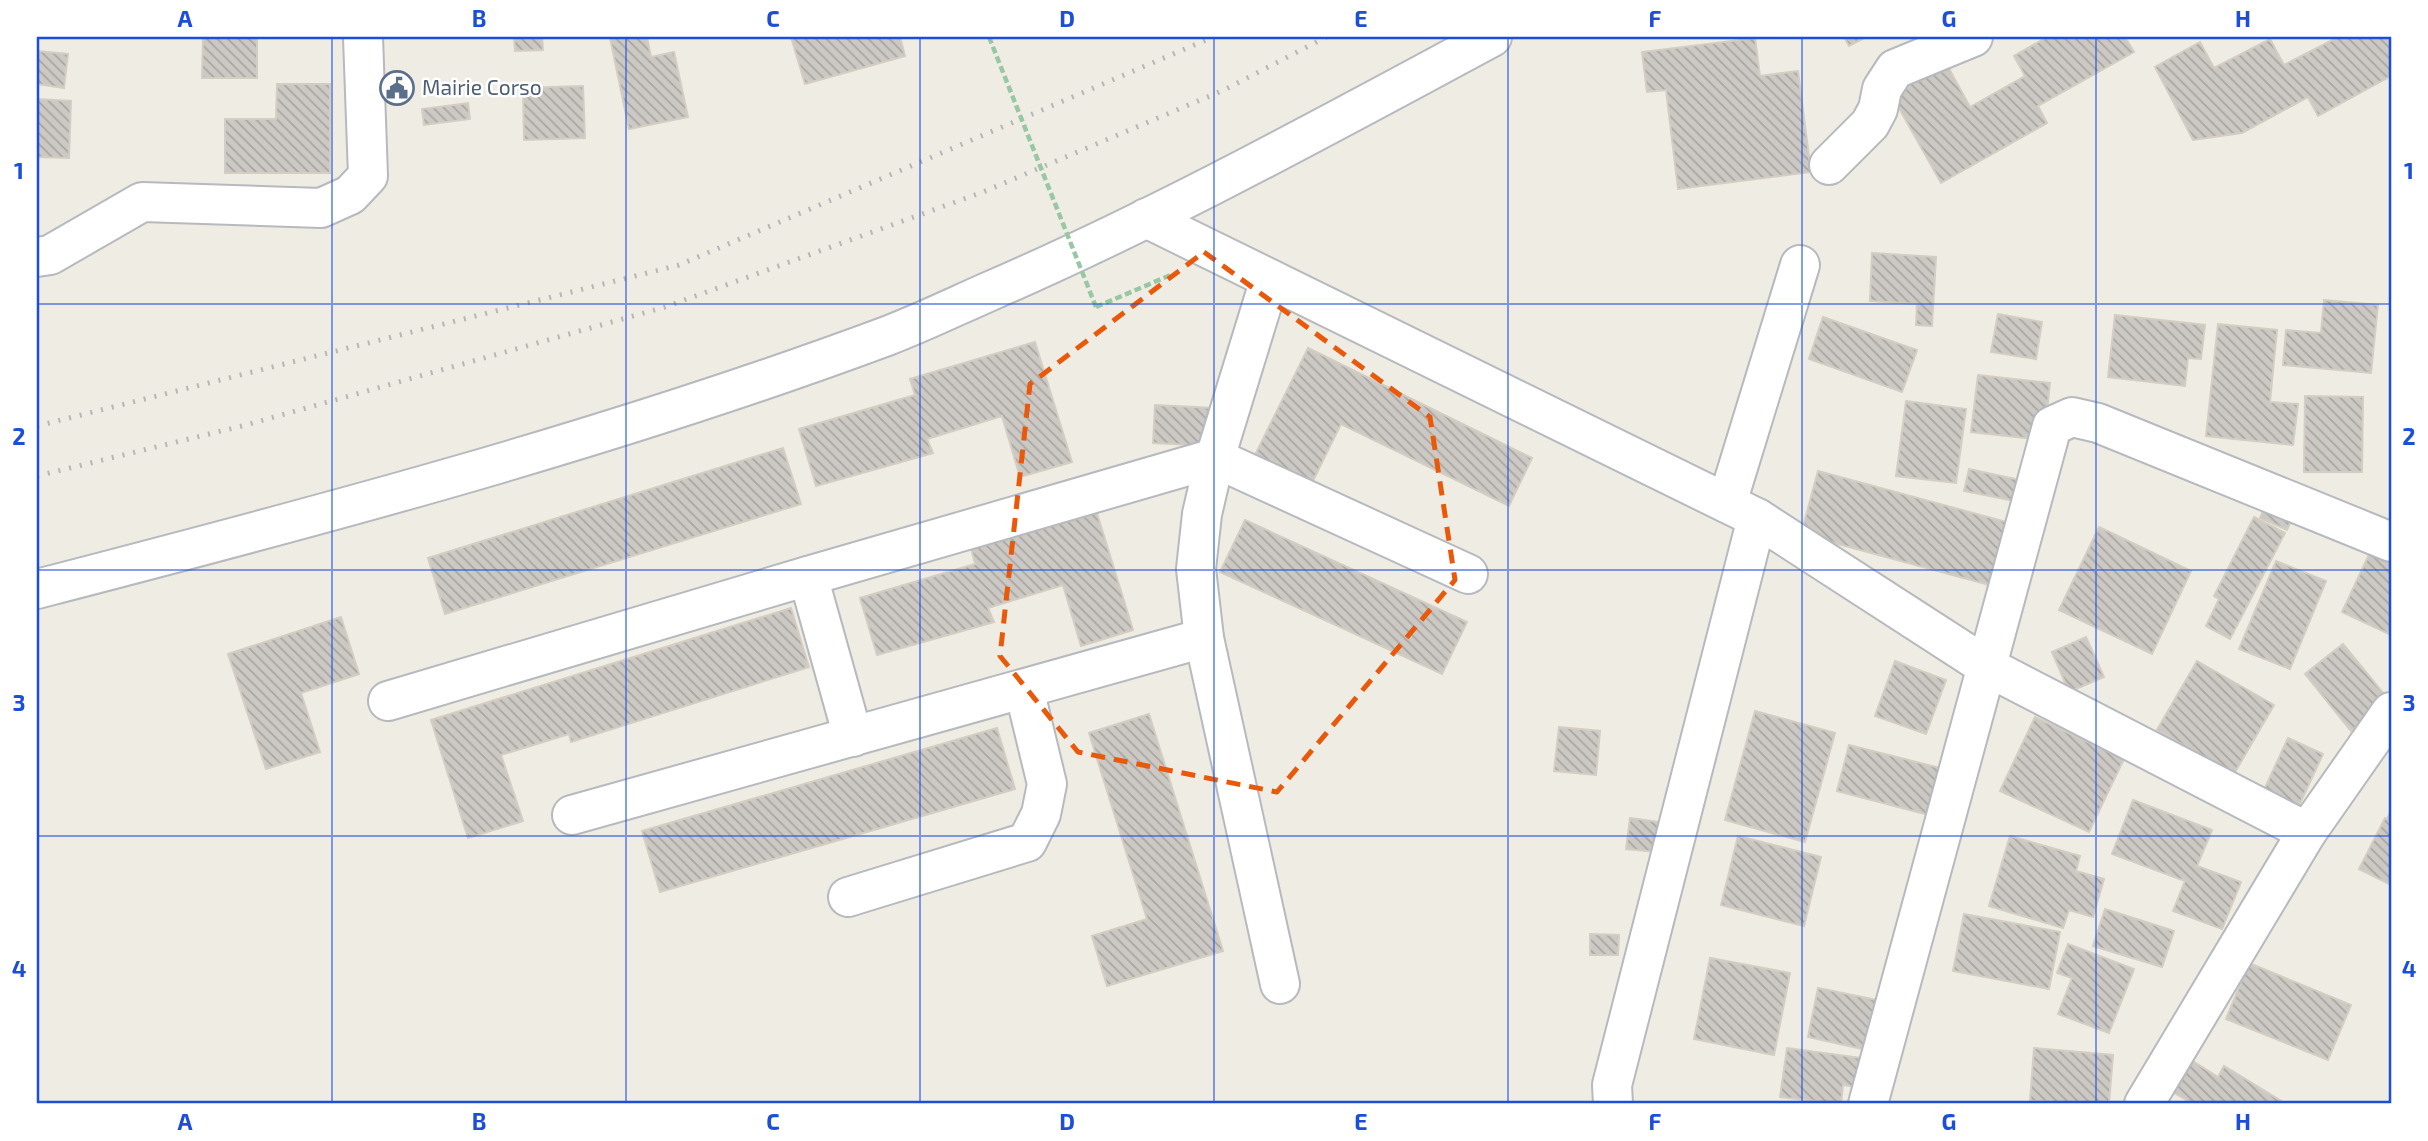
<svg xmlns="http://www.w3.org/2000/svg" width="2428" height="1141" font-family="'Exo 2',sans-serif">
	<defs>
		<pattern id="building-back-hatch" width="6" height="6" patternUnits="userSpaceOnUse" patternTransform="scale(1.75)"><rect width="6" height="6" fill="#ccc8c3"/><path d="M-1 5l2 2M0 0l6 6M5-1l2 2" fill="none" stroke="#a9a6a2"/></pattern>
	</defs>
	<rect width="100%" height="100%" fill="#efece3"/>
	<g fill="url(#building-back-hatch)" stroke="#d4cdc2" stroke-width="2">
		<polygon points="203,37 257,37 257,78 202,78"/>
		<polygon points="514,37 542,37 543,50 515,51"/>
		<polygon points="616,37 647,37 651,57 674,52 688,117 629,129 610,38"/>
		<polygon points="791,37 900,37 905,56 805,84"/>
		<polygon points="1844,37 1866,37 1849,46"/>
		<polygon points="2047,37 2125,37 2134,52 2038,106 2047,123 1941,183 1891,94 1946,63 1970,107 2025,76 2014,56"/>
		<polygon points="2338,37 2391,37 2391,76 2318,116 2308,97 2242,133 2193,140 2155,67 2200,42 2214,68 2270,39 2284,65"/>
		<polygon points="1755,38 1760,76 1798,71 1811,172 1678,189 1666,90 1647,92 1642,52"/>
		<polygon points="37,51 68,54 64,88 37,84"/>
		<polygon points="277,84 330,84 330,173 225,173 225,119 276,119"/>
		<polygon points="583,86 585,138 524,140 523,88"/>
		<polygon points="37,99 71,101 69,158 37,157"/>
		<polygon points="468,103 470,119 424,125 422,109"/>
		<polygon points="1872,253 1936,257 1932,326 1916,325 1917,304 1870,301"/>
		<polygon points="2324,300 2378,305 2371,373 2283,365 2286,330 2321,333"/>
		<polygon points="1998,314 2042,322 2036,359 1991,352"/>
		<polygon points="2115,315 2205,325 2201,359 2188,358 2185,386 2108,377"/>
		<polygon points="1823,317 1917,350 1902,392 1809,359"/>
		<polygon points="2218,324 2277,330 2270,402 2298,404 2293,445 2206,436"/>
		<polygon points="1035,342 1072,462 1020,477 1002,416 927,439 933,453 816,486 799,429 915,395 910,379"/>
		<polygon points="1308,348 1532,458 1509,506 1341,424 1310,487 1253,459"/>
		<polygon points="1978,375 2050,383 2044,440 1971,432"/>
		<polygon points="2305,396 2363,397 2362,472 2304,472"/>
		<polygon points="1906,401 1966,409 1956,483 1896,476"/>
		<polygon points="1155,405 1213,408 1211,446 1153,443"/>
		<polygon points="783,448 801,504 445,614 428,558"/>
		<polygon points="1969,469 2029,482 2025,503 1964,491"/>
		<polygon points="1818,471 2010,523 1993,586 1801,534"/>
		<polygon points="2267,502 2294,514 2287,530 2260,518"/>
		<polygon points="1096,510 1133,630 1081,646 1063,585 988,608 994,622 877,655 860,598 975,564 971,548"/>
		<polygon points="2254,517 2285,533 2230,639 2206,626 2219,599 2214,596"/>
		<polygon points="1245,520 1467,622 1442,674 1220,572"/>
		<polygon points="2099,527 2191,571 2152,654 2059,610"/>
		<polygon points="2372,548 2391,557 2391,635 2342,612"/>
		<polygon points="2276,561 2326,581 2290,669 2239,649"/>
		<polygon points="791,608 809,667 571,742 569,734 501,755 523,821 468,838 431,720"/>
		<polygon points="341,617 359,674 301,693 320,752 266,769 228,654"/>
		<polygon points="2086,637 2104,677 2069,692 2052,652"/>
		<polygon points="2343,644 2389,700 2351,731 2305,674"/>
		<polygon points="1895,661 1946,680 1926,734 1875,716"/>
		<polygon points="2197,661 2274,705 2234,774 2157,730"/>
		<polygon points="1755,711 1835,733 1805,842 1725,820"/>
		<polygon points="1149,714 1223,951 1107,986 1092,936 1147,919 1089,733"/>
		<polygon points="2035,717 2124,759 2089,832 2000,791"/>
		<polygon points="1559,727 1600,731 1596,775 1554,771"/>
		<polygon points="997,728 1015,789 660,892 642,831"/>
		<polygon points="2288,738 2323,754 2298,808 2263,792"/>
		<polygon points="1849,745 1956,772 1944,819 1837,791"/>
		<polygon points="2133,800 2212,830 2197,866 2241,882 2222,929 2173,911 2185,881 2112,854"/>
		<polygon points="2391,811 2391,885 2359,869 2385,818 2387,819"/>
		<polygon points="1630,818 1660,822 1657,852 1626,849"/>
		<polygon points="1738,836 1821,857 1804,926 1721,905"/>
		<polygon points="2010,836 2080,856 2076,871 2104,879 2093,917 2069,910 2063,928 1989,906"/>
		<polygon points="2105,909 2174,931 2162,967 2093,946"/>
		<polygon points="1964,914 2060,932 2049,989 1953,971"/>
		<polygon points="1590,934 1619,935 1618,955 1590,955"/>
		<polygon points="2068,944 2134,969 2109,1033 2058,1014 2072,978 2057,973"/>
		<polygon points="1710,958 1790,973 1774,1055 1694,1039"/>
		<polygon points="2249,963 2351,1005 2328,1060 2226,1019"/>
		<polygon points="1818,988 1887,1002 1876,1052 1808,1037"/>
		<polygon points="1787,1048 1869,1059 1864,1088 1843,1085 1841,1104 1780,1097"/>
		<polygon points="2034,1048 2113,1055 2109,1104 2030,1101"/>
		<polygon points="2191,1060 2218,1077 2224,1066 2286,1104 2193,1104 2171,1091"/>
	</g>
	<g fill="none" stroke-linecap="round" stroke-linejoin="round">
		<g stroke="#b6babe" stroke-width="42">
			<g id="minor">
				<polyline points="1829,165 1870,124 1878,109 1882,89 1895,69 1973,37"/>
				<polyline points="1146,218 1757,518 1612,1085 1613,1104"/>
				<polyline points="37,257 50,255 142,202 321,208 350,195 368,176 363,37"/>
				<polyline points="1270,279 1215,458 1202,514 1196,569 1204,638 1280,984"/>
				<polyline points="1727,503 1800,265"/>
				<polyline points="1757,518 1986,666 2307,832"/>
				<polyline points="808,576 853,737"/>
				<path d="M37 589C323 515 610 439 887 336 921 323 954 307 988 292 1161 217 1326 126 1492 37"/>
				<polyline points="388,701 808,576 1215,458 1468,574"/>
				<polyline points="572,815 1204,638"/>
				<polyline points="848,897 1027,842 1041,814 1047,784 1024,689"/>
				<polyline points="1868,1104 2052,426 2072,417 2098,423 2391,542"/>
				<polyline points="2144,1104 2307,832 2391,712"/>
			</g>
		</g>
		<polyline stroke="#98c8a3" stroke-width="4.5" stroke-dasharray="7 3.5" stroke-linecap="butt" points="1096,307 1173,274"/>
		<use href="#minor" stroke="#fff" stroke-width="38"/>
		<g stroke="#b5b6b6" stroke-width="5" stroke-dasharray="2 9" stroke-linecap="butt">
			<polyline points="37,426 679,265 1213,37"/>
			<polyline points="37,476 246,425 665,307 983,192 1224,90 1326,37"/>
		</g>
		<polyline stroke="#98c8a3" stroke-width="4.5" stroke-dasharray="7 3.5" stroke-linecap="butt" points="989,37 1096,307"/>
	</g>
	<path fill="none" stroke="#e8590c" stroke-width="5" stroke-dasharray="14 9" stroke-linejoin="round" d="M1204 252 1430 417 1455 580 1277 792 1078 752 1000 656 1030 384Z"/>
	<path fill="none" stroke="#1d4ed8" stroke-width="2" stroke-opacity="0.55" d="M332 37V1104M626 37V1104M920 37V1104M1214 37V1104M1508 37V1104M1802 37V1104M2096 37V1104M37 304H2391M37 570H2391M37 836H2391"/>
	<defs>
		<g id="civic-ring" transform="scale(1.75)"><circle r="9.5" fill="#fff" stroke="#5c6f8a" stroke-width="1.5"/><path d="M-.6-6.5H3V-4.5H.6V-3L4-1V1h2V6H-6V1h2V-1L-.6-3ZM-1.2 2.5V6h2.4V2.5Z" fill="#5c6f8a"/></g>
	</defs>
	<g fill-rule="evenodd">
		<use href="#civic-ring" x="397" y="88"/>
	</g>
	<g text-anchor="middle" stroke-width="5" stroke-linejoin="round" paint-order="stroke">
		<g font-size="21" fill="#4e5e75" stroke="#fff" text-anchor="start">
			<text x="422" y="95">Mairie Corso</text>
		</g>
	</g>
	<rect width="2428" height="1141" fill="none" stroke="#ffffff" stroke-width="77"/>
	<rect x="38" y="38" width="2352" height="1064" fill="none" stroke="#1d4ed8" stroke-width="2.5"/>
	<g font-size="23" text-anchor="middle" font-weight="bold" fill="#1d4ed8">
		<text x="185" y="27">A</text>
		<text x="479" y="27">B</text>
		<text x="773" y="27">C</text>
		<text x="1067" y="27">D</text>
		<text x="1361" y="27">E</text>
		<text x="1655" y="27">F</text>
		<text x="1949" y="27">G</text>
		<text x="2243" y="27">H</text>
		<text x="19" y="179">1</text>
		<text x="2409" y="179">1</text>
		<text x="19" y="445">2</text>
		<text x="2409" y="445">2</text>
		<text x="19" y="711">3</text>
		<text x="2409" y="711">3</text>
		<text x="19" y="977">4</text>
		<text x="2409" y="977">4</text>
		<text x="185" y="1130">A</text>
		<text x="479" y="1130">B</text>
		<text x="773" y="1130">C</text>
		<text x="1067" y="1130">D</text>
		<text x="1361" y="1130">E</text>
		<text x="1655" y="1130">F</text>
		<text x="1949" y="1130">G</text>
		<text x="2243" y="1130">H</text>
	</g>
</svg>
